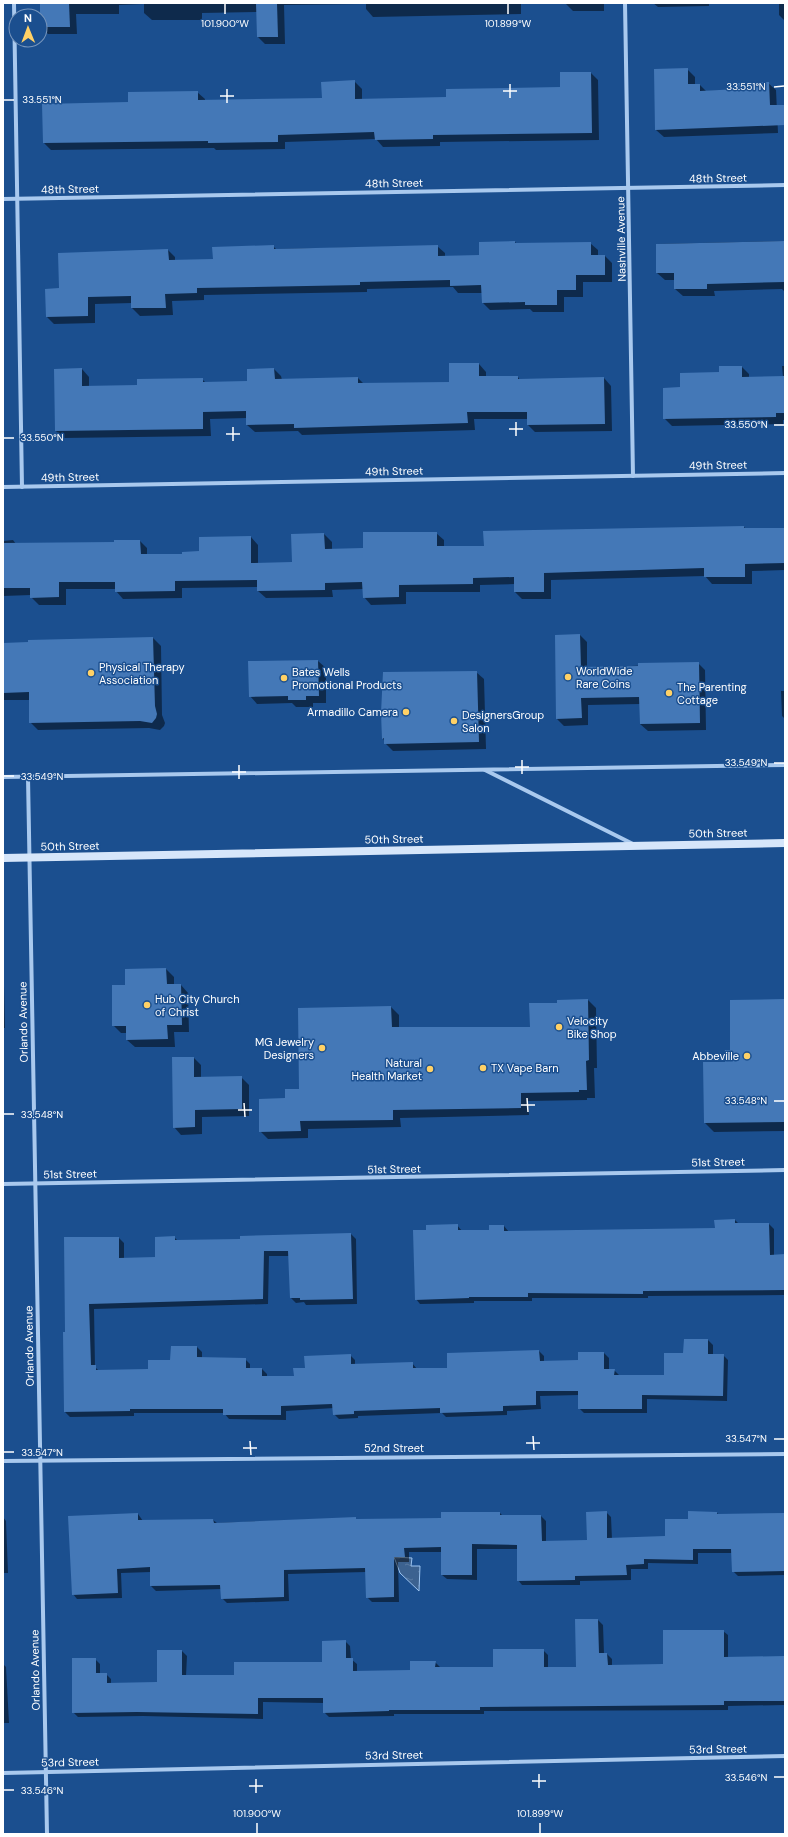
<svg xmlns="http://www.w3.org/2000/svg" width="788" height="1837" font-family="'DM Sans',sans-serif">
	<defs>
		<pattern id="water-ripples" width="26" height="14" patternUnits="userSpaceOnUse"><rect width="26" height="14" fill="#3c6290"/><path d="M2 4q2-2 4 0t4 0M15 11q2-2 4 0t4 0" fill="none" stroke="#597aa1"/></pattern>
	</defs>
	<rect width="100%" height="100%" fill="#1b4f8f"/>
	<polygon fill="url(#water-ripples)" stroke="#9cc4f0" points="394,1557 412,1558 411,1566 420,1566 419,1591 400,1573"/>
	<g fill="#0007">
		<polygon points="41,3 521,3 521,14 373,17 366,9 366,4 284,5 285,44 265,44 258,37 257,12 202,13 202,20 152,20 144,13 144,4 119,5 119,14 76,14 77,34 48,34 41,27"/>
		<polygon points="565,3 604,3 604,11 573,11"/>
		<polygon points="653,3 709,3 709,6 658,7"/>
		<polygon points="779,3 785,3 785,21 779,15"/>
		<polygon points="687,69 695,77 695,85 700,85 706,91 739,90 768,83 776,90 778,133 664,137 656,130"/>
		<polygon points="591,73 598,80 599,140 440,142 440,146 383,147 376,139 285,142 285,149 216,150 214,148 51,150 44,143 129,103 197,92 205,99 205,101 323,99 354,81 362,89 362,100 447,98 561,88"/>
		<polygon points="785,241 785,292 782,289 714,291 715,296 683,296 675,289 675,280 665,280 657,273 657,244"/>
		<polygon points="515,242 517,244 590,243 598,250 598,256 605,256 612,263 612,282 583,282 583,297 564,297 564,312 533,312 530,309 490,310 483,303 482,293 458,293 453,287 367,289 367,292 204,295 204,300 172,301 173,315 140,316 132,308 132,303 95,304 95,323 54,324 47,317 60,289 168,250 175,257 175,261 214,260 273,246 276,249 437,246 445,253 445,257 480,256"/>
		<polygon points="479,364 486,372 486,377 518,377 520,380 604,378 611,386 612,431 535,432 528,425 528,419 474,419 475,430 302,435 298,431 255,432 247,425 247,418 210,419 211,436 63,438 56,431 82,369 89,377 89,387 138,386 202,379 206,383 248,382 274,369 281,376 282,380 358,378 364,384 450,383"/>
		<polygon points="782,366 785,366 785,420 783,420 783,424 672,426 664,418 681,388 742,367 749,374 749,377 783,377"/>
		<polygon points="744,527 746,529 785,529 785,570 752,571 752,584 712,584 705,576 551,580 551,599 522,599 515,592 515,584 480,585 480,592 406,592 406,604 371,605 364,597 364,589 332,590 333,597 266,598 258,591 258,587 182,588 182,598 123,599 116,591 116,589 66,589 66,605 39,605 31,597 31,595 3,596 3,541 13,540 16,544 115,543 140,541 147,548 147,555 183,555 200,552 251,537 258,545 258,564 293,563 324,534 332,542 332,550 364,549 436,533 444,540 444,547 485,547"/>
		<polygon points="580,635 587,642 587,668 698,663 705,670 706,730 648,731 640,724 640,704 588,705 588,725 564,726 557,719"/>
		<polygon points="153,638 161,646 162,715 165,723 164,726 160,730 149,728 38,730 30,722 30,700 3,700 3,644"/>
		<polygon points="318,661 326,668 326,703 313,703 313,707 296,707 292,703 257,704 250,696 249,662"/>
		<polygon points="476,672 484,679 486,749 393,751 385,743 383,738"/>
		<polygon points="781,691 785,691 785,719 782,716"/>
		<polygon points="3,943 5,1028 3,1028"/>
		<polygon points="166,969 174,977 174,985 181,985 188,993 189,1032 174,1032 175,1047 135,1047 127,1040 127,1033 121,1033 113,1025 126,986"/>
		<polygon points="588,1000 596,1008 597,1068 594,1068 595,1098 587,1098 587,1100 528,1101 529,1115 400,1118 401,1127 308,1129 308,1138 268,1139 260,1131 286,1099 300,1090 391,1007 399,1015 399,1028 531,1028 558,1004"/>
		<polygon points="785,1000 785,1131 714,1132 705,1123 731,1051"/>
		<polygon points="194,1058 201,1065 201,1078 241,1077 249,1085 249,1116 202,1117 202,1134 181,1135 174,1127"/>
		<polygon points="735,1220 739,1224 769,1224 774,1229 774,1255 785,1255 785,1295 648,1296 648,1298 532,1298 532,1301 474,1301 474,1303 420,1304 416,1299 427,1231 457,1225 462,1231 490,1231 490,1226 504,1226 509,1232 716,1229"/>
		<polygon points="351,1234 356,1239 357,1304 306,1305 304,1302 296,1303 291,1298 289,1256 269,1256 268,1304 94,1309 95,1367 99,1371 149,1370 171,1361 197,1347 202,1352 202,1358 245,1359 250,1364 250,1369 262,1369 267,1374 267,1377 295,1377 306,1369 350,1355 355,1360 355,1365 412,1363 417,1369 448,1369 539,1351 544,1356 544,1361 579,1361 604,1353 609,1358 609,1370 614,1370 619,1375 665,1376 684,1354 708,1340 713,1345 713,1355 723,1355 728,1360 727,1401 647,1399 647,1413 584,1413 579,1408 579,1395 540,1396 541,1409 507,1411 507,1415 446,1417 442,1413 358,1416 358,1418 339,1419 334,1414 334,1408 286,1411 286,1420 229,1419 224,1413 134,1413 134,1416 70,1417 65,1412 64,1333 66,1333 119,1238 124,1243 124,1259 156,1258 174,1237 178,1241 241,1240"/>
		<polygon points="606,1512 611,1517 612,1539 666,1537 689,1520 717,1513 719,1515 785,1514 785,1575 738,1576 733,1571 732,1553 698,1553 698,1564 648,1563 648,1569 631,1569 631,1580 580,1581 580,1585 522,1585 518,1580 518,1549 477,1549 477,1580 447,1579 442,1575 442,1552 409,1552 409,1562 398,1562 399,1602 372,1602 367,1597 366,1572 288,1574 289,1601 227,1603 222,1598 222,1589 156,1591 151,1586 151,1572 121,1573 122,1598 77,1599 73,1594 138,1514 143,1521 213,1520 217,1523 355,1518 357,1520 442,1519 500,1513 503,1516 541,1516 546,1521 546,1542 588,1541"/>
		<polygon points="3,1517 6,1521 8,1573 3,1573"/>
		<polygon points="576,1620 598,1620 603,1625 604,1654 607,1654 612,1659 612,1666 664,1665 723,1631 728,1635 728,1658 785,1657 785,1705 728,1706 728,1710 484,1711 484,1714 394,1714 394,1716 329,1717 324,1712 324,1703 263,1702 263,1719 143,1716 78,1717 73,1712 95,1659 100,1664 100,1674 106,1674 111,1679 111,1684 158,1683 182,1651 187,1656 186,1676 235,1676 323,1663 345,1641 350,1646 351,1659 357,1664 357,1672 411,1671 435,1662 441,1668 494,1668 543,1650 548,1655 548,1668 577,1668"/>
		<polygon points="3,1664 6,1667 9,1723 3,1723"/>
	</g>
	<g fill="#4478b7">
		<polygon points="40,3 69,3 70,27 40,27"/>
		<polygon points="256,3 277,3 278,37 257,37"/>
		<polygon points="688,68 688,84 700,84 700,91 738,89 738,83 769,82 770,105 785,105 785,125 655,130 654,69"/>
		<polygon points="560,72 591,72 592,133 433,135 433,139 375,140 374,132 278,135 278,142 208,143 208,141 43,143 42,104 128,102 128,92 198,91 198,100 322,98 321,82 355,80 355,99 446,97 446,89 560,87"/>
		<polygon points="515,241 515,243 591,242 591,255 605,255 605,275 576,275 576,290 557,290 557,305 525,305 525,302 482,303 481,285 450,286 450,280 360,282 360,285 197,288 197,293 165,294 166,308 131,308 131,296 88,297 88,316 46,317 45,289 59,288 58,253 168,249 169,260 213,259 212,247 274,245 274,249 438,245 438,256 479,255 479,242"/>
		<polygon points="785,241 785,282 707,284 707,289 674,289 674,273 656,273 656,244"/>
		<polygon points="449,363 479,363 479,376 518,376 518,379 604,377 605,424 527,425 527,412 467,412 468,423 294,428 294,424 246,425 246,411 203,412 203,429 55,431 54,369 82,368 82,386 137,385 137,379 203,378 203,382 247,381 247,369 274,368 275,379 358,377 358,383 449,382"/>
		<polygon points="719,366 742,366 742,377 785,376 785,413 776,413 776,417 663,419 663,388 680,387 680,373 719,372"/>
		<polygon points="744,526 744,528 785,528 785,563 745,564 745,577 704,577 704,568 544,573 544,592 514,592 514,577 473,578 473,584 399,585 399,597 363,598 362,582 325,583 325,590 257,591 257,580 175,581 175,591 115,592 115,582 59,582 59,597 30,598 30,588 3,588 3,543 114,542 114,540 140,540 141,554 182,554 182,552 199,551 199,537 251,536 251,563 292,562 291,534 324,533 325,549 363,548 363,532 437,532 437,546 484,546 483,531"/>
		<polygon points="580,634 581,667 638,666 638,663 699,662 700,723 640,724 639,697 581,698 582,718 556,719 555,635"/>
		<polygon points="153,637 155,706 157,714 156,718 152,723 140,721 29,723 29,692 3,693 3,643 28,642 28,640"/>
		<polygon points="318,660 319,696 306,696 306,700 288,700 288,696 249,697 248,661"/>
		<polygon points="477,671 479,742 384,744 384,738 382,739 381,713 383,672"/>
		<polygon points="166,968 167,984 181,984 182,1025 167,1025 168,1039 126,1040 126,1026 112,1026 112,985 125,985 125,969"/>
		<polygon points="588,999 589,1060 586,1061 587,1090 579,1090 579,1092 521,1093 521,1108 393,1110 393,1120 300,1121 301,1131 259,1132 259,1099 285,1098 285,1089 299,1089 298,1008 391,1006 392,1027 530,1027 529,1003 557,1003 557,1000"/>
		<polygon points="785,999 785,1122 704,1123 703,1062 725,1062 725,1050 730,1050 730,1000"/>
		<polygon points="172,1057 194,1057 194,1077 242,1076 242,1109 195,1110 195,1127 173,1128"/>
		<polygon points="735,1219 735,1223 769,1223 770,1255 785,1254 785,1290 643,1291 643,1294 528,1293 528,1297 469,1297 469,1298 415,1300 413,1230 426,1230 426,1225 458,1224 458,1230 489,1230 489,1225 504,1225 504,1231 715,1228 714,1220"/>
		<polygon points="351,1233 353,1299 300,1300 300,1298 290,1298 288,1251 264,1251 263,1299 89,1304 91,1365 96,1365 96,1370 148,1369 148,1360 170,1360 171,1346 197,1346 197,1357 246,1358 246,1368 262,1368 262,1376 294,1376 293,1368 305,1368 304,1356 351,1354 351,1364 413,1362 413,1368 447,1368 447,1353 539,1350 540,1361 578,1360 578,1352 604,1352 604,1369 615,1369 614,1375 664,1375 664,1353 683,1353 684,1339 708,1339 708,1354 724,1354 723,1396 642,1395 642,1409 578,1409 578,1391 536,1391 536,1405 503,1406 503,1411 440,1413 440,1408 354,1411 354,1414 333,1415 332,1404 281,1406 281,1415 223,1415 223,1409 130,1409 130,1411 64,1412 63,1332 65,1332 64,1237 119,1237 119,1258 155,1257 155,1237 175,1236 175,1240 240,1239 240,1236"/>
		<polygon points="607,1511 607,1538 665,1536 665,1519 688,1519 688,1511 717,1512 717,1514 785,1513 785,1571 732,1572 731,1549 693,1549 693,1560 644,1559 644,1564 626,1565 627,1575 575,1576 575,1580 517,1581 517,1545 472,1544 472,1575 441,1575 441,1547 404,1548 405,1557 394,1557 394,1597 366,1598 365,1568 284,1570 284,1597 221,1599 220,1585 150,1586 150,1567 117,1569 118,1593 72,1595 68,1516 138,1513 138,1520 213,1519 214,1523 356,1517 356,1519 441,1518 441,1512 500,1512 500,1515 541,1515 542,1541 587,1540 586,1512"/>
		<polygon points="575,1619 598,1619 599,1653 607,1653 608,1665 663,1664 663,1630 724,1630 724,1657 785,1656 785,1701 724,1701 724,1705 480,1707 480,1710 389,1710 389,1711 323,1713 323,1698 258,1698 258,1714 137,1712 72,1713 72,1658 96,1658 96,1673 107,1673 107,1683 157,1682 157,1650 182,1650 182,1675 234,1675 234,1662 322,1662 322,1641 346,1640 346,1658 353,1658 353,1671 410,1670 410,1661 436,1661 435,1667 493,1667 493,1649 544,1649 544,1667 576,1667"/>
	</g>
	<g fill="none" stroke-linecap="round" stroke-linejoin="round">
		<g stroke="#a9c9ee" stroke-width="4">
			<polyline points="14,3 22,487"/>
			<polyline points="625,3 633,476"/>
			<polyline points="3,199 785,185"/>
			<polyline points="3,487 785,473"/>
			<polyline points="485,770 633,844"/>
			<polyline points="3,777 785,765"/>
			<polyline points="28,777 47,1834"/>
			<polyline points="3,1184 785,1170"/>
			<polyline points="3,1461 785,1454"/>
			<polyline points="3,1773 785,1756"/>
		</g>
		<polyline stroke="#d6e6fa" stroke-width="8" points="3,858 785,843"/>
	</g>
	<path fill="none" stroke="#fff" stroke-width="1.5" d="M225 4V14M508 4V14M510 84V98M774 87 784 86M227 89V103M503 91H517M220 96H234M4 100H14M516 422V436M774 425H784M233 427V441M509 429H523M226 434H240M4 438H14M522 760V774M774 763H784M239 765V779M515 767H529M232 772H246M4 776H14M527 1098 528 1112M774 1101H784M244 1103 245 1117M521 1105H535M238 1110H252M4 1114H14M533 1436 534 1450M774 1439H784M250 1441 251 1455M526 1443H540M243 1448H257M4 1452H14M539 1774V1788M774 1777H784M256 1779V1793M532 1781H546M249 1786H263M4 1790H14M257 1823V1833M540 1823V1833"/>
	<g fill="#ffd166" stroke="#1b4f8f" stroke-width="1.5">
		<circle cx="91" cy="673" r="4"/>
		<circle cx="568" cy="677" r="4"/>
		<circle cx="284" cy="678" r="4"/>
		<circle cx="669" cy="693" r="4"/>
		<circle cx="406" cy="712" r="4"/>
		<circle cx="454" cy="721" r="4"/>
		<circle cx="147" cy="1005" r="4"/>
		<circle cx="559" cy="1027" r="4"/>
		<circle cx="322" cy="1048" r="4"/>
		<circle cx="747" cy="1056" r="4"/>
		<circle cx="483" cy="1068" r="4"/>
		<circle cx="430" cy="1069" r="4"/>
	</g>
	<g text-anchor="middle" stroke-width="3" stroke-linejoin="round" paint-order="stroke">
		<g font-size="11" fill="#fff" stroke="#1b4f8f">
			<text transform="translate(718 178) rotate(-1)" y="4">48th Street</text>
			<text transform="translate(394 183) rotate(-1)" y="4">48th Street</text>
			<text transform="translate(70 189) rotate(-1)" y="4">48th Street</text>
			<text transform="translate(621 239) rotate(-91)" y="4">Nashville Avenue</text>
			<text transform="translate(718 465) rotate(-1)" y="4">49th Street</text>
			<text transform="translate(394 471) rotate(-1)" y="4">49th Street</text>
			<text transform="translate(70 477) rotate(-1)" y="4">49th Street</text>
			<text transform="translate(718 833) rotate(-1)" y="4">50th Street</text>
			<text transform="translate(394 839) rotate(-1)" y="4">50th Street</text>
			<text transform="translate(70 846) rotate(-1)" y="4">50th Street</text>
			<text transform="translate(23 1022) rotate(-91)" y="4">Orlando Avenue</text>
			<text transform="translate(718 1162) rotate(-1)" y="4">51st Street</text>
			<text transform="translate(394 1169) rotate(-1)" y="4">51st Street</text>
			<text transform="translate(70 1174) rotate(-1)" y="4">51st Street</text>
			<text transform="translate(29 1346) rotate(-91)" y="4">Orlando Avenue</text>
			<text x="394" y="1452">52nd Street</text>
			<text transform="translate(35 1670) rotate(-91)" y="4">Orlando Avenue</text>
			<text transform="translate(718 1749) rotate(-1)" y="4">53rd Street</text>
			<text transform="translate(394 1755) rotate(-1)" y="4">53rd Street</text>
			<text transform="translate(70 1762) rotate(-1)" y="4">53rd Street</text>
		</g>
		<g font-size="11" fill="#fff" stroke="#1b4f8f" text-anchor="start">
			<text x="99" y="671">Physical Therapy<tspan x="99" dy="13">Association</tspan></text>
			<text x="576" y="675">WorldWide<tspan x="576" dy="13">Rare Coins</tspan></text>
			<text x="292" y="676">Bates Wells<tspan x="292" dy="13">Promotional Products</tspan></text>
			<text x="677" y="691">The Parenting<tspan x="677" dy="13">Cottage</tspan></text>
			<text x="398" y="716" text-anchor="end">Armadillo Camera</text>
			<text x="462" y="719">DesignersGroup<tspan x="462" dy="13">Salon</tspan></text>
			<text x="155" y="1003">Hub City Church<tspan x="155" dy="13">of Christ</tspan></text>
			<text x="567" y="1025">Velocity<tspan x="567" dy="13">Bike Shop</tspan></text>
			<text x="314" y="1046" text-anchor="end">MG Jewelry<tspan x="314" dy="13">Designers</tspan></text>
			<text x="739" y="1060" text-anchor="end">Abbeville</text>
			<text x="422" y="1067" text-anchor="end">Natural<tspan x="422" dy="13">Health Market</tspan></text>
			<text x="491" y="1072">TX Vape Barn</text>
		</g>
	</g>
	<g font-size="10" text-anchor="middle" fill="#fff" stroke="#1b4f8f" stroke-width="3" stroke-linejoin="round" paint-order="stroke">
		<text x="225" y="27">101.900°W</text>
		<text x="508" y="27">101.899°W</text>
		<text x="746" y="90">33.551°N</text>
		<text x="42" y="103">33.551°N</text>
		<text x="746" y="428">33.550°N</text>
		<text x="42" y="441">33.550°N</text>
		<text x="746" y="766">33.549°N</text>
		<text x="42" y="780">33.549°N</text>
		<text x="746" y="1104">33.548°N</text>
		<text x="42" y="1118">33.548°N</text>
		<text x="746" y="1442">33.547°N</text>
		<text x="42" y="1456">33.547°N</text>
		<text x="746" y="1781">33.546°N</text>
		<text x="42" y="1794">33.546°N</text>
		<text x="257" y="1817">101.900°W</text>
		<text x="540" y="1817">101.899°W</text>
	</g>
	<rect width="788" height="1837" fill="none" stroke="#ffffff" stroke-width="8"/>
	<g transform="translate(28 28) rotate(359)"><circle r="19" fill="#1b4f8f" stroke="#7695bc"/>
	<path d="M0-3L7 15L0 10L-7 15Z" fill="#ffd166"/>
	<text y="-6" font-size="11" font-weight="bold" text-anchor="middle" fill="#ffffff">N</text>
	</g>
</svg>
